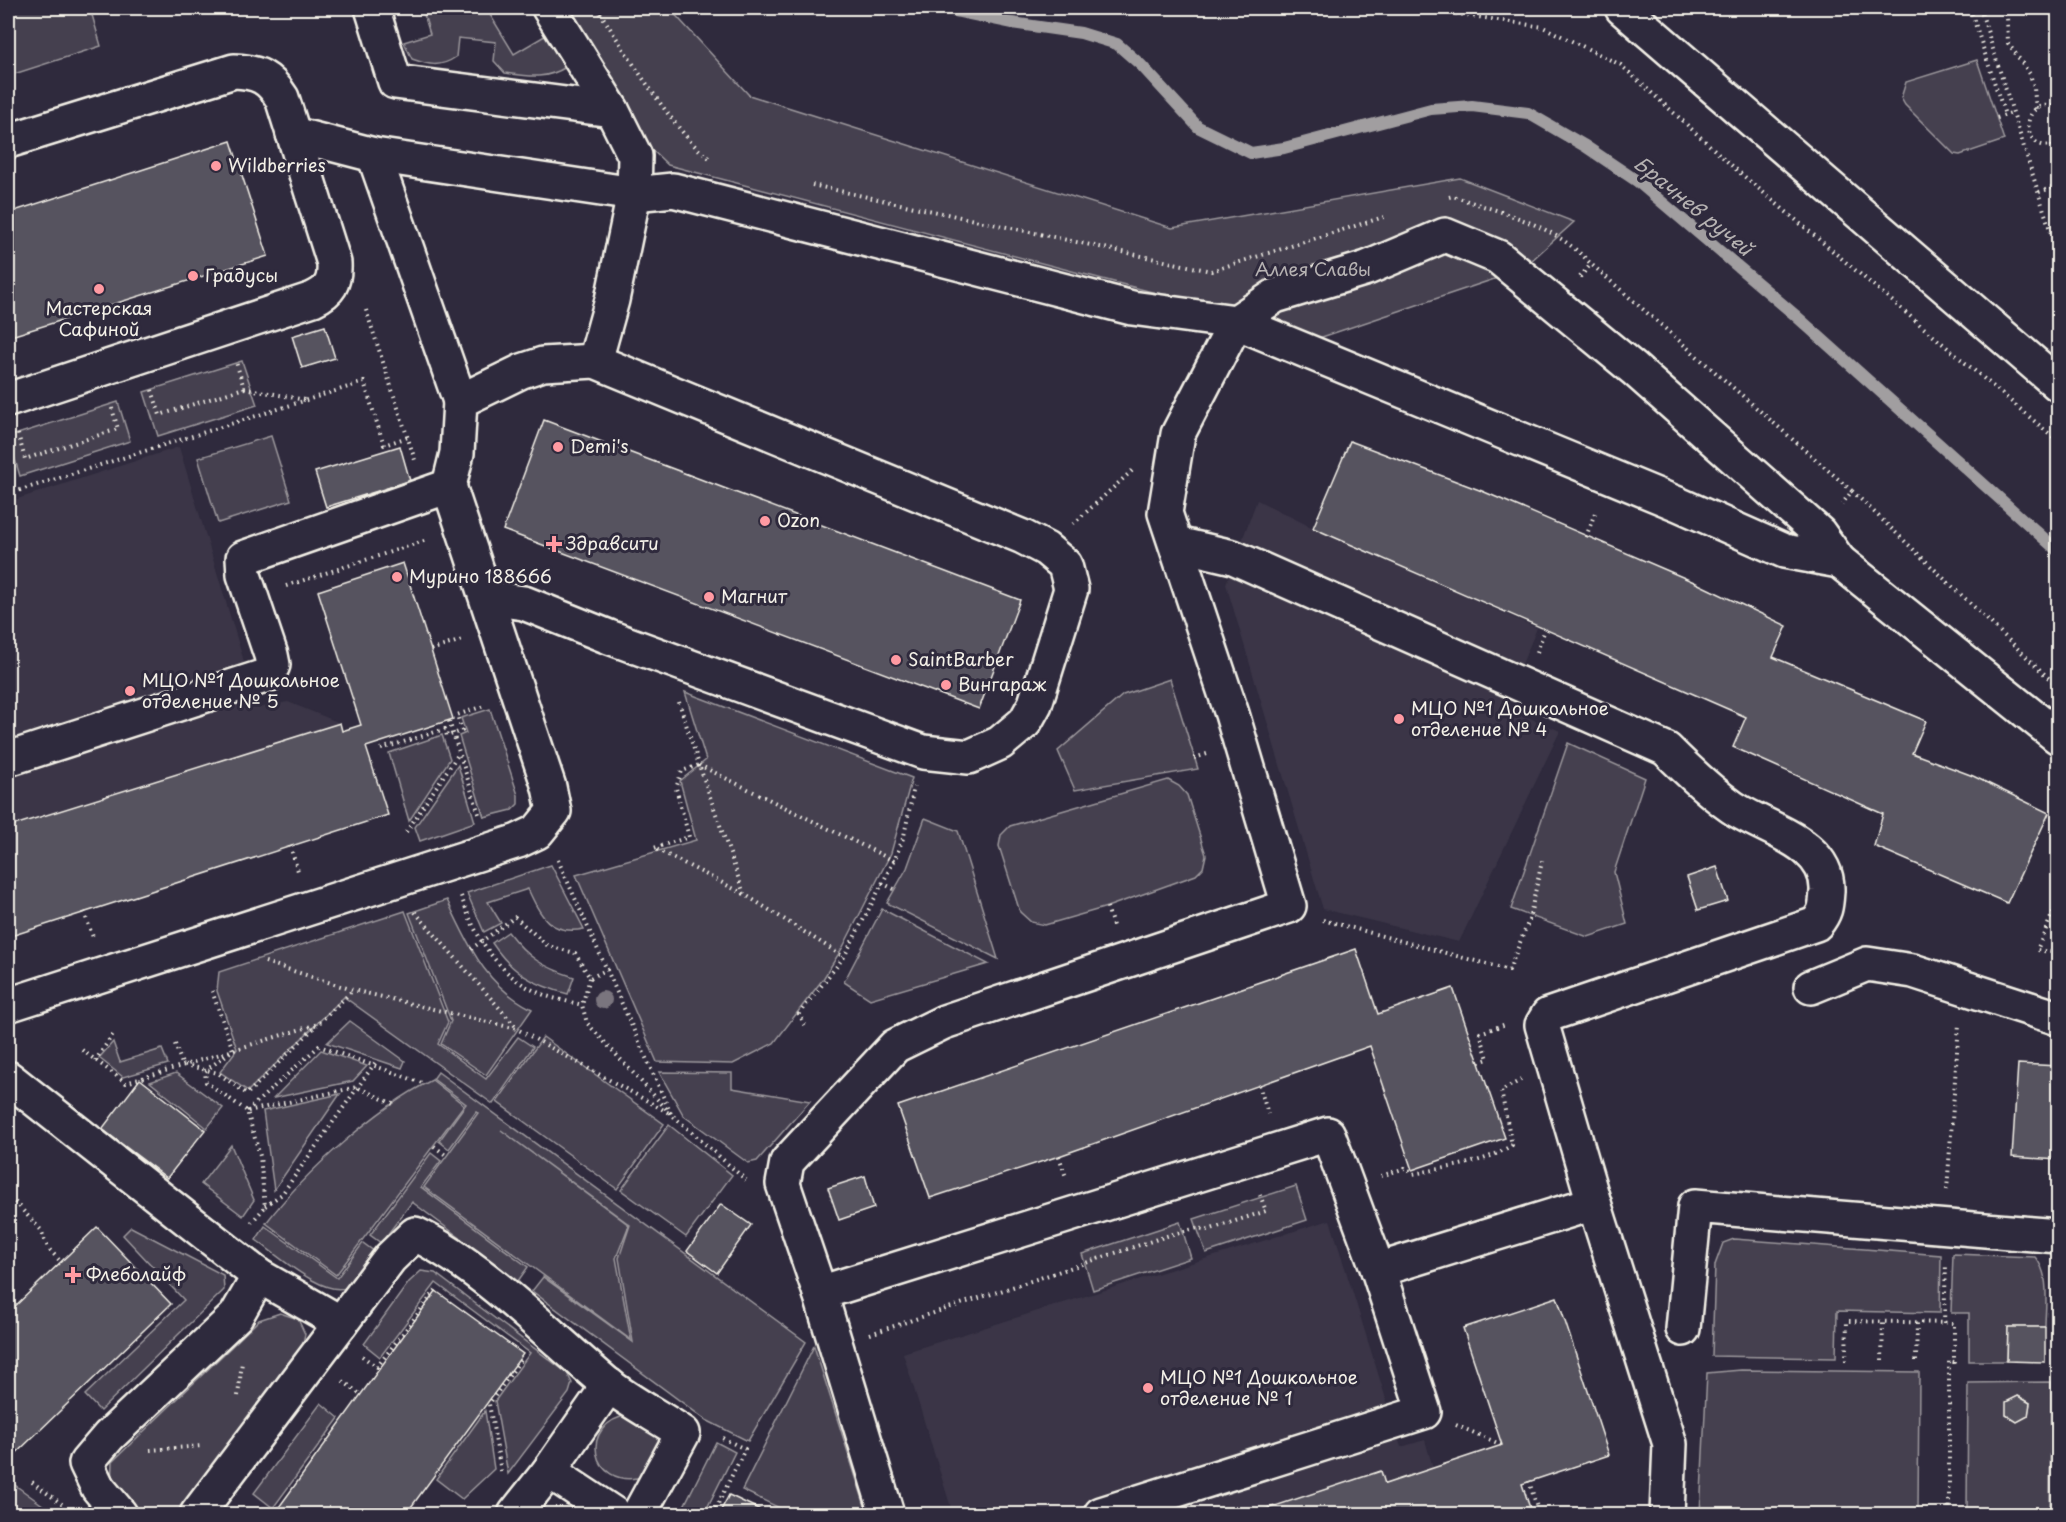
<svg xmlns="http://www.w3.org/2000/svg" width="2066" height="1522" font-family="'Playpen Sans',sans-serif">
	<rect width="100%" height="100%" fill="#2f2a3d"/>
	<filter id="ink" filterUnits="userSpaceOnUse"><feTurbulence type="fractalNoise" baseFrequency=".0167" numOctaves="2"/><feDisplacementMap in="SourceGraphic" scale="12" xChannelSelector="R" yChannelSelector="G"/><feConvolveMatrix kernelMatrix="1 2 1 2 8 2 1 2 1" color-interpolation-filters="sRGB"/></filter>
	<g filter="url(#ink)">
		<g fill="#3b3647">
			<polygon points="179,447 258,708 288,702 340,723 372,820 8,937 8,502"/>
			<polygon points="1257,500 1313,528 1537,628 1504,707 1560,731 1459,942 1323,909 1226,584"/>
			<polygon points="1330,1220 1401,1447 1425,1440 1433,1468 1385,1484 1381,1471 1251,1514 953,1514 903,1353"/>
		</g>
		<g fill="#454050" stroke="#9c989c" stroke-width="1.5" fill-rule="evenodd">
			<polygon points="8,8 90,8 101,46 8,76"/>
			<path d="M422 8H486L514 54 548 34 559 46 566 67C546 80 527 76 505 73L494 61 496 42 458 38 456 57C440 68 429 65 412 59L404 42 430 34Z"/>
			<polygon points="559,8 669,8 749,95 1172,228 1460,178 1574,222 1521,270 1322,337 1290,337 1171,297 668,165 628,127"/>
			<polygon points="1977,60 2004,140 1960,155 1954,154 1905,105 1901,98 1906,82"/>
			<polygon points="242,361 257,405 158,436 144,392"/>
			<polygon points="118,402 130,441 20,476 8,437"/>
			<polygon points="271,436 291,500 218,523 198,458"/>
			<polygon points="1170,679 1198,769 1075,790 1058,751 1123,695"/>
			<polygon points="685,692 912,778 891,853 843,947 823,979 774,1043 733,1064 657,1062 576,875 696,840 680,781 706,760"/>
			<polygon points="490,709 518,795 518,804 512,810 484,817 459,736 466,733 461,718"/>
			<polygon points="442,735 450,759 409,821 389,753"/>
			<polygon points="1568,743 1645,778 1614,872 1627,924 1588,937 1511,909"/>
			<polygon points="458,765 475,822 420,841 415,827"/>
			<polygon points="1168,780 1179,786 1187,795 1206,855 1203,868 1196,875 1107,907 1045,925 1031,922 1020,912 999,846 1001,835 1010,826"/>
			<polygon points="925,818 958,831 998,959 887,903 907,868"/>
			<path d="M551 865 584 929C550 936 540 915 528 889L488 902 501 923 484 932 467 893Z"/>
			<path d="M447 900C469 945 484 985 532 1009L486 1075 441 1044 451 1021 409 913Z"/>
			<polygon points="882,909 988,964 870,999 844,982"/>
			<polygon points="405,911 448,1022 438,1044 486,1079 518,1037 533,1047 493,1104 344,997 248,1091 220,1072 237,1049 217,991 219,972"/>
			<path d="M508 932C528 958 543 967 574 977L568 994C534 985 512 973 492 943Z"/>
			<polygon points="350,1021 405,1061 402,1068 327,1043"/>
			<polygon points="543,1037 664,1124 617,1189 497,1102"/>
			<polygon points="113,1042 120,1062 162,1049 168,1064 123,1077 99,1058"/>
			<polygon points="321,1050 367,1066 353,1081 274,1098"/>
			<polygon points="438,1072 806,1342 748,1441 706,1420 532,1291 543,1277 633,1342 619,1258 630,1225 501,1130 629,1225 616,1258 631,1340 424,1187 478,1113 476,1112 449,1149 439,1141 466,1104 433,1079"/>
			<polygon points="659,1072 732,1073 732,1088 810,1101 757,1161 748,1163 684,1116"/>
			<polygon points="176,1073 223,1108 207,1128 150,1082"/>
			<path d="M432 1080 464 1105 336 1275 266 1223C305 1172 375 1109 432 1080Z"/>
			<polygon points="340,1094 274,1190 263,1111"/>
			<polygon points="669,1125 732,1175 686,1237 621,1190"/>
			<polygon points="231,1145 254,1200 243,1216 201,1184"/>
			<polygon points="431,1153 441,1161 421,1187 528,1267 518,1281 412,1202 381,1243 370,1235"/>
			<polygon points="1296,1186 1307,1220 1206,1253 1194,1219"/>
			<polygon points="1180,1222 1191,1258 1093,1290 1082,1254"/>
			<path d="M265 1226 337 1278 363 1243 375 1252C368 1262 359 1278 349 1286 327 1301 275 1253 256 1240Z"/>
			<polygon points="131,1227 223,1275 224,1290 100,1411 85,1395 184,1300 123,1235"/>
			<polygon points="1734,1239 1941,1255 1940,1313 1837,1311 1836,1358 1712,1356 1715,1265 1723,1243"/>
			<path d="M1953 1254 2035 1257C2051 1275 2045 1305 2045 1327H2008L2007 1361H1969V1313H1951Z"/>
			<polygon points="421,1271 435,1273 567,1373 572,1383 569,1393 508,1474 495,1401 530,1353 436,1283 380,1357 364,1344 409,1282"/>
			<polygon points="280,1313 298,1319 305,1334 301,1352 189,1501 177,1514 140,1514 129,1510 111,1487 112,1462 259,1320"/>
			<polygon points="814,1346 866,1509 865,1514 792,1514 742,1490"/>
			<polygon points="1741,1370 1919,1372 1918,1514 1700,1514 1707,1373"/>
			<path d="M2051 1382 2050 1514H1967L1968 1383ZM2018 1396 2030 1403 2028 1416 2017 1422 2006 1415 2007 1402Z"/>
			<polygon points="321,1403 339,1418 273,1508 254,1493"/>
			<polygon points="485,1411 494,1469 462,1499 436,1479"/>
			<path d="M630 1415 656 1432 660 1442 642 1477C590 1490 577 1422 630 1415Z"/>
			<polygon points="716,1442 735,1452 704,1514 680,1514"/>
			<polygon points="8,1480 55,1514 8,1514"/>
		</g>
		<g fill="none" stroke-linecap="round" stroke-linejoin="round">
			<polyline stroke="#a19ea0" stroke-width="12" points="940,8 1012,23 1081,33 1117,44 1141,65 1198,127 1251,153 1284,148 1431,109 1472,106 1528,113 1585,146 1637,181 1795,315 2058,551"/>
		</g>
		<g fill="#56525f" stroke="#f4f1e8" stroke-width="1.5">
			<polygon points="231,141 268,256 8,337 8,213"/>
			<polygon points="325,326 335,358 302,368 292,336"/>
			<polygon points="544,420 1020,600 979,709 503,530"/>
			<polygon points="1350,441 1482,491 1694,582 1787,626 1773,657 1926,721 1912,753 1973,776 2049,813 2007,903 1874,846 1883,814 1733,747 1746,717 1313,528"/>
			<polygon points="400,446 410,481 326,507 315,472"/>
			<polygon points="403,563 453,719 366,747 388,815 8,937 8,827 340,723 342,731 361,725 318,591"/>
			<polygon points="1717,867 1728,901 1698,910 1687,877"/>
			<polygon points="1356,949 1378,1014 1453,988 1505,1138 1412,1170 1370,1046 1059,1156 930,1198 898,1106"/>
			<polygon points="2018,1064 2058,1066 2058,1160 2012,1157"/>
			<polygon points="140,1079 205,1130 167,1178 102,1129"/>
			<polygon points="865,1176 874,1208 839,1220 828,1188"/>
			<polygon points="721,1204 751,1225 717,1273 687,1251"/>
			<polygon points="97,1227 171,1304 8,1461 8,1313"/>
			<polygon points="436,1291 523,1354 406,1514 274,1514"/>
			<polygon points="1557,1297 1609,1455 1522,1484 1532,1514 1251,1514 1381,1471 1385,1484 1502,1445 1463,1328"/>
			<polygon points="2008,1327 2045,1327 2045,1362 2007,1361"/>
			<polygon points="2018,1396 2030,1403 2028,1416 2017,1422 2006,1415 2006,1402"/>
			<polygon points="729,1495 769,1514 719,1514"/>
		</g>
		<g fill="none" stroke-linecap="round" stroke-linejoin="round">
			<g stroke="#f4f1e8" stroke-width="38">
				<g id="minor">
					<polyline points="372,8 395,82 612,110"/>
					<polyline points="549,8 612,110 635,156 634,194 612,300 595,361"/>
					<polyline points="1622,8 2058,384"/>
					<polyline points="293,134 374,155 634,194 673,190 1132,308 1236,322 1678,504 1784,551 1839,561 2058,737"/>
					<path d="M8 141 234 71C258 72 269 77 282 98L334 263C335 283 330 291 313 299L8 400"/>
					<polyline points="374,155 460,401"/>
					<polyline points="449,486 457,453 460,401 522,371 543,364 595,361 1023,537 1046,549 1065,565 1071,589 1035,704 1025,722 1000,743 969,757 923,752 609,637 524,603 488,598"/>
					<path d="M1177 544 1233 557 1666 749C1687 770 1708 790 1732 807 1764 829 1829 842 1827 891 1826 906 1826 912 1816 924L1548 1015 1542 1025 1594 1203 1670 1444 1667 1514"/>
					<polyline points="8,759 268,675 273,665 271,655 244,575 243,558 449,486 549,787 554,811 537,832 518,841 8,1005"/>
					<polyline points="1811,987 1867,964 1913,971 2058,1018"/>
					<polyline points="8,1078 259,1276 341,1323"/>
					<polyline points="820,1293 1328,1134 1378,1270"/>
					<polyline points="1683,1329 1695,1206 2058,1236"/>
					<polyline points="549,1471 614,1514"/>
					<polyline points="120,1514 98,1488 86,1463 109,1436 236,1316 259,1276"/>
					<path d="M197 1514 390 1258 415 1234C481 1265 549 1335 606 1383 629 1402 658 1416 683 1433L639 1514"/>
					<polyline points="515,1514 549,1471 609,1385"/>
					<polyline points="887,1514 820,1293 783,1184 787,1162 895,1046 944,1022 1289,906 1232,714 1165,513 1178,434 1236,322 1275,296 1367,268 1445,235 1498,257 1634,369 1819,533 1839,561"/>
					<polyline points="1101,1514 1424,1412 1378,1270 1594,1203"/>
				</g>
			</g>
			<g stroke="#f4f1e8" stroke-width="4" stroke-dasharray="1.5 4.5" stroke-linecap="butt">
				<path d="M597 8C617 38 683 147 712 159"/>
				<polyline points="1420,8 1543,27 1621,65 1739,172 2058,441"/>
				<polyline points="1970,8 2005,115"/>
				<polyline points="1980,8 2058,255"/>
				<polyline points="2003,8 2007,15 2008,43 2030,74 2034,88 2036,109"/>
				<path d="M2058 108C2017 93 2020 159 2058 143"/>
				<polyline points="1997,118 2014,112"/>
				<polyline points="2052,145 2058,165"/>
				<polyline points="812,185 1211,271 1387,216"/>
				<polyline points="2039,192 2058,186"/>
				<path d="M1449 197 1453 196C1504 214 1553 223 1591 264L1852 491 1842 504"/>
				<polyline points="1580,277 1591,264"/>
				<polyline points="366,310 415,460"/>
				<polyline points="244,388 305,400"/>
				<polyline points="152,390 160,415 244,388 236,362"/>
				<polyline points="18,434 25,459 118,429 111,405"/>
				<polyline points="1852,491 2056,685"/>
				<polyline points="8,494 364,382 384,445 408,437"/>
				<polyline points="1073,524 1134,469"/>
				<polyline points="1586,537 1596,510"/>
				<polyline points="286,586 427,540"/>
				<polyline points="431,650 462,640"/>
				<polyline points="1537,652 1544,632"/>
				<polyline points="679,702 699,765 894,861"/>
				<polyline points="449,721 479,814"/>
				<polyline points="381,749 445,729 447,736 462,731 457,715 484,706"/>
				<polyline points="1194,758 1207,754"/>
				<polyline points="406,832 459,753"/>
				<polyline points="290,846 299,874"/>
				<polyline points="558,860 671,1114"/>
				<polyline points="882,883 894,889"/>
				<polyline points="744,894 654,848 689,837 676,788 682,771 699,765 744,894 844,957"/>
				<path d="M461 896C475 936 497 974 537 992 551 999 568 1001 582 1005"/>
				<polyline points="2058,901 2037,950 2058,953"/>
				<polyline points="1107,907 1113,926"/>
				<polyline points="84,912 94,940"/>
				<polyline points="415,912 517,1028"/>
				<polyline points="1323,920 1509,970 1529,920 1543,857"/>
				<polyline points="471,949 515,917 548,946 575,953 590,978 608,969"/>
				<polyline points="265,962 353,990 517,1029 671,1114"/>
				<polyline points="590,978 582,1005 587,1023 671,1114 746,1180"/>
				<polyline points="212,991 233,1050 205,1071 206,1082 247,1111 260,1156 265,1207 251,1223"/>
				<polyline points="805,1025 799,1014 844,957 894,861 904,836 914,787"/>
				<polyline points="175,1044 182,1064 218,1073 247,1094 317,1025"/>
				<polyline points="82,1050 126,1083 318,1024 353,990"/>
				<polyline points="95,1061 113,1034"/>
				<polyline points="1479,1062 1488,1059 1480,1033 1506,1024"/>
				<polyline points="1259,1085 1268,1114"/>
				<polyline points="247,1111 319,1046 425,1084"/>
				<polyline points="248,1111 357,1087 393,1104"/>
				<polyline points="434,1146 447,1156"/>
				<polyline points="1059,1156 1066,1177"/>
				<path d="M1381 1176 1405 1168 1413 1174C1447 1167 1484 1164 1512 1145L1501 1091 1521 1080"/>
				<polyline points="1947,1190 1959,1024"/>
				<polyline points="15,1202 41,1230 48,1248 61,1262"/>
				<polyline points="265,1206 282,1194 375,1063"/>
				<polyline points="1944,1323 1946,1264"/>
				<polyline points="870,1334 1176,1233 1198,1228 1208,1230 1266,1211 1260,1195"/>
				<polyline points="362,1356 377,1367 436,1290"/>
				<polyline points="1846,1361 1847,1321 1954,1323 1954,1362 1949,1361 1949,1514"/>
				<polyline points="1882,1361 1883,1322"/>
				<polyline points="1916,1361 1917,1323"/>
				<polyline points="343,1381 361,1395"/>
				<polyline points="238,1396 242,1362"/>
				<polyline points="1456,1425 1502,1445"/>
				<polyline points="150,1450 202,1446"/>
				<polyline points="501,1471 489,1404 522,1358"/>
				<polyline points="1529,1481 1539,1514"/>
				<polyline points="32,1482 62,1504"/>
				<polyline points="713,1514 745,1449 720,1437"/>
			</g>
			<use href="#minor" stroke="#2f2a3d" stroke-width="33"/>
		</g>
		<circle fill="#7a757e" cx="603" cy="1000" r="9"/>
	</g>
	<g fill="#ff9aa2" stroke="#2f2a3d" stroke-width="2">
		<circle cx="216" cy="166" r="6"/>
		<circle cx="193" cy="276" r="6"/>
		<circle cx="99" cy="289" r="6"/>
		<circle cx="558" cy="447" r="6"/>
		<circle cx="765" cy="521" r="6"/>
		<path d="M551 535h6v6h6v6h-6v6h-6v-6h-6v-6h6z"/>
		<circle cx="397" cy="577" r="6"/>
		<circle cx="709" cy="597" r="6"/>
		<circle cx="896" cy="660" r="6"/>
		<circle cx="946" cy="685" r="6"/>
		<circle cx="130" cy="691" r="6"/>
		<circle cx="1399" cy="719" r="6"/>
		<path d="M70 1266h6v6h6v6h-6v6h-6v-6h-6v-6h6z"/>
		<circle cx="1148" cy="1388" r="6"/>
	</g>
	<g text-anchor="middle" stroke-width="6" stroke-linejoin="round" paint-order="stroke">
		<g font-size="18" fill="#f4f1e8" stroke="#2f2a3d" text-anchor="start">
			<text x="228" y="172">Wildberries</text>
			<text x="205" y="282">Градусы</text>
			<text x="99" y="315" text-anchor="middle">Мастерская<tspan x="99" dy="21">Сафиной</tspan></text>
			<text x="570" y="453">Demi's</text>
			<text x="777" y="527">Ozon</text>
			<text x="566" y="550">Здравсити</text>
			<text x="409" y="583">Мурино 188666</text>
			<text x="721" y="603">Магнит</text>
			<text x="908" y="666">SaintBarber</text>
			<text x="142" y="687">МЦО №1 Дошкольное<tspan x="142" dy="21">отделение № 5</tspan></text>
			<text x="958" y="691">Вингараж</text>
			<text x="1411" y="715">МЦО №1 Дошкольное<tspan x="1411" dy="21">отделение № 4</tspan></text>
			<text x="86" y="1281">Флеболайф</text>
			<text x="1160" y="1384">МЦО №1 Дошкольное<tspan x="1160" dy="21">отделение № 1</tspan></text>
		</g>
		<g font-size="18" fill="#b7b3b3" stroke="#2f2a3d">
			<text x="1313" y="276">Аллея Славы</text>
		</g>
		<g font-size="20" font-style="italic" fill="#b6b2b2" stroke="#2f2a3d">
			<text transform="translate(1693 206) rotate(39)" y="7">Брачнев ручей</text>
		</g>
	</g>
	<rect width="2066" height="1522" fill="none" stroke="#2f2a3d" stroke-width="30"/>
	<rect x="15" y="15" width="2036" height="1492" fill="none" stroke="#f4f1e8" stroke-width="2" filter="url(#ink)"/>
</svg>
